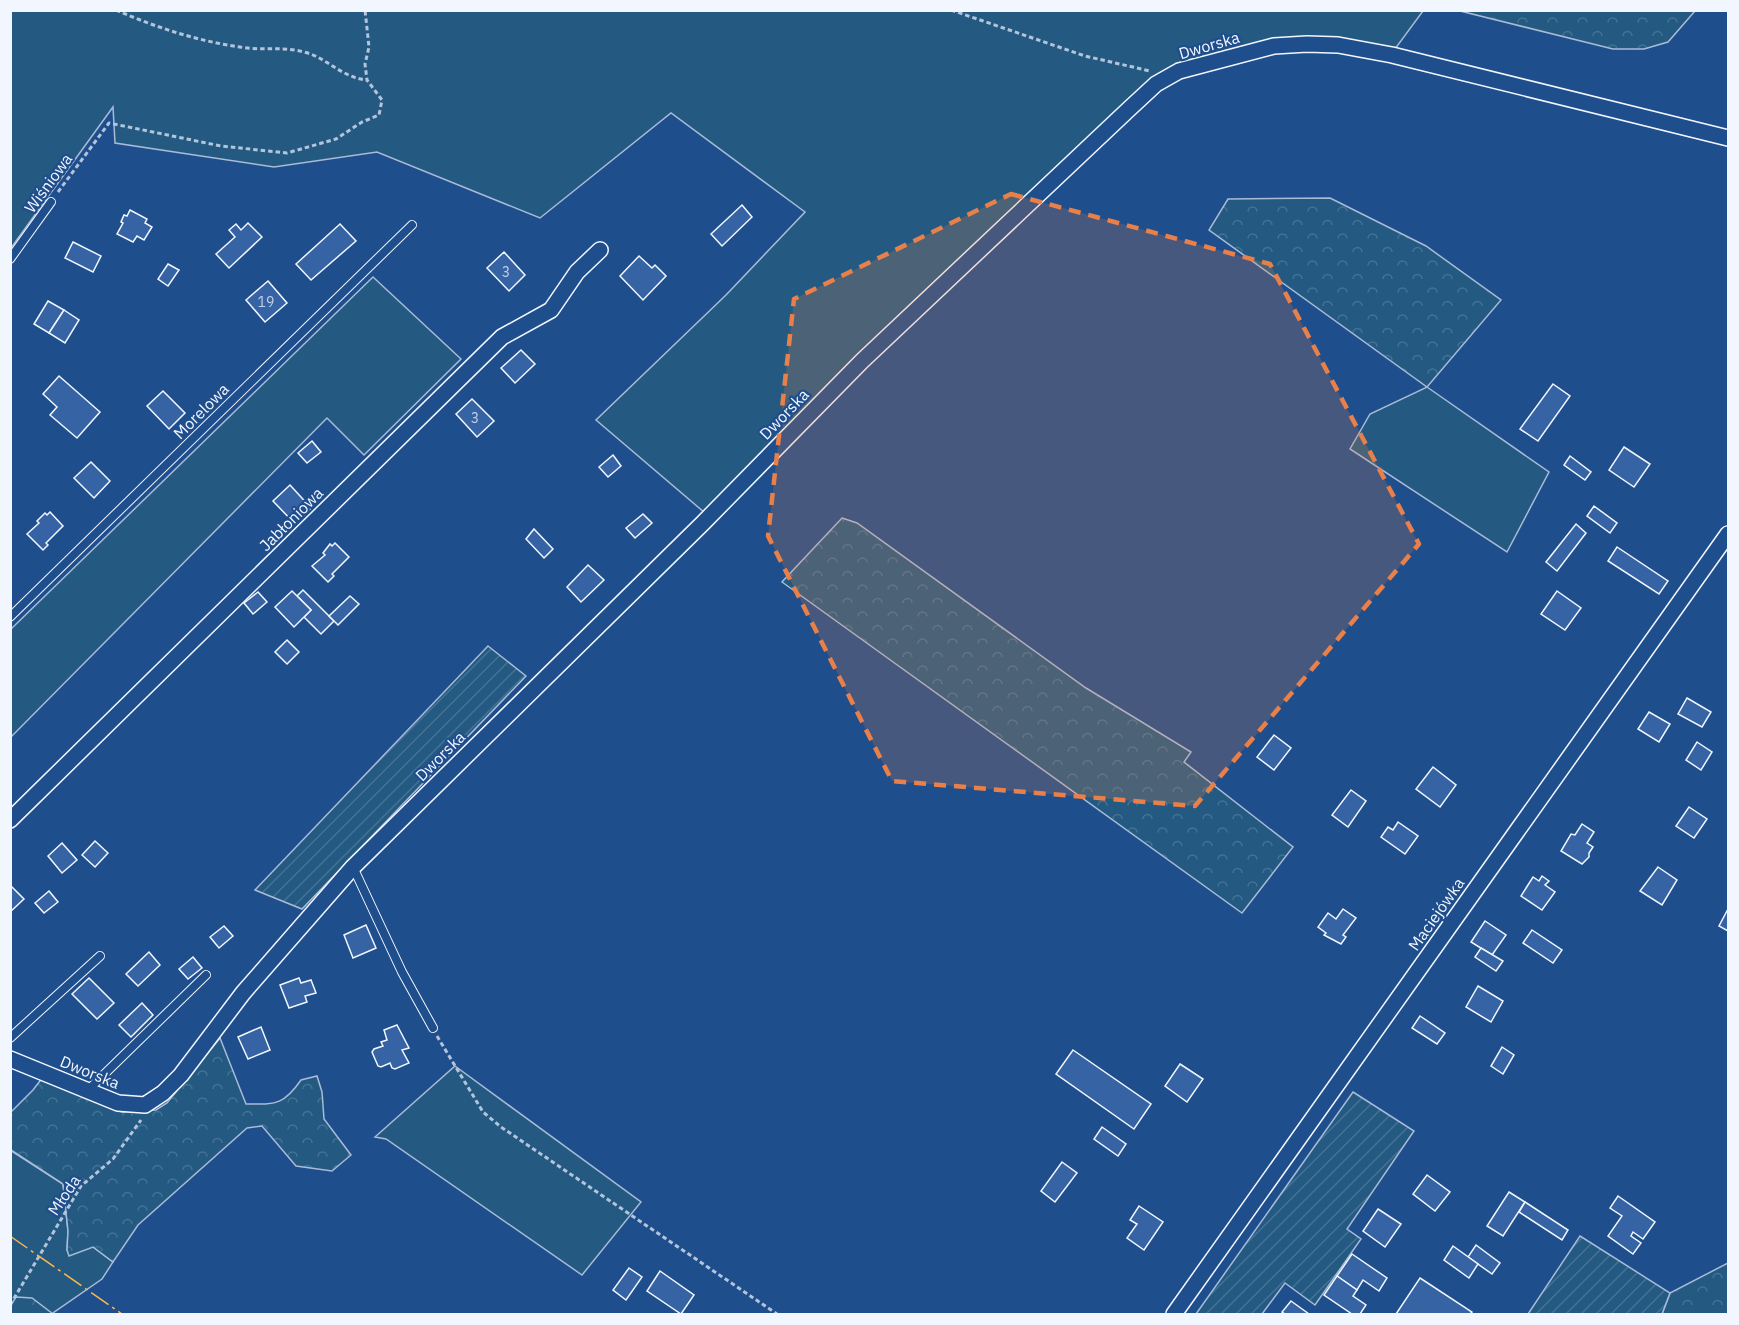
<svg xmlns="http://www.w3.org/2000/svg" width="1739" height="1325" font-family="'IBM Plex Sans',sans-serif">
	<defs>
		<pattern id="forest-crowns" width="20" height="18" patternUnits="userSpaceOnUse" patternTransform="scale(1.5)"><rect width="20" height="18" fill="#245a82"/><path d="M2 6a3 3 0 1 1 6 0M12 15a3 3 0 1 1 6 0" fill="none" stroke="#447295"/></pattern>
		<pattern id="garden-furrows" width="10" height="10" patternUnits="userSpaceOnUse" patternTransform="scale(1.5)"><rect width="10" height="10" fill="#245a82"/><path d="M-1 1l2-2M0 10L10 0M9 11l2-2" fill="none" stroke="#447295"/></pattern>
	</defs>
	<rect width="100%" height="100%" fill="#1f4e8c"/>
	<g fill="#245a82" stroke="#a8bbd7" stroke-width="1.5">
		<polygon points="11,11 1423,11 1395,49 1330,39 1157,75 705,513 596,420 726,295 805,212 671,113 540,218 377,152 274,167 115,143 113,107 11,248"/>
		<polygon points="373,277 461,359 364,455 327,418 11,737 11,629"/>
		<polygon points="1427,387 1549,472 1507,552 1350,449 1370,414"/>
		<polygon points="455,1066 641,1202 582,1275 386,1139 375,1137"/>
		<polygon points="10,1150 63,1184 68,1231 67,1250 93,1247 113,1262 102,1279 53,1313 53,1314 11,1314"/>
	</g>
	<g fill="url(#forest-crowns)" stroke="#a8bbd7" stroke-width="1.5">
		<polygon points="1460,11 1695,11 1668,42 1644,49 1613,49"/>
		<polygon points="1330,198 1426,246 1501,300 1427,387 1209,230 1228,199"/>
		<polygon points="842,518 857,523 1086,688 1191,752 1184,762 1293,847 1242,913 782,582"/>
		<path d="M220 1038 246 1104C275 1104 283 1106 301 1080L317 1076 322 1092 324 1119 351 1155 332 1171 296 1166 262 1126 247 1128 138 1225 113 1262 93 1247 69 1256 67 1250 68 1231 63 1184 11 1150V1112L33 1090 43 1077 59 1086 122 1112 156 1110 167 1103Z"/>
		<polygon points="1728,1263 1728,1314 1662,1314 1670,1293"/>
		<polygon points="16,1297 32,1298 53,1314 11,1314 11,1305"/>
	</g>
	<g fill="url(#garden-furrows)" stroke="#a8bbd7" stroke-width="1.5">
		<polygon points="488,646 526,676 302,909 255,890"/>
		<polygon points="1353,1092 1414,1131 1347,1229 1361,1239 1315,1305 1285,1283 1262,1314 1196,1314"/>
		<polygon points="1580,1236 1670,1293 1662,1314 1528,1314"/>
	</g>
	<g fill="#3563a3" stroke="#f2f6ff" stroke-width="1.5">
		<polygon points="742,205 752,217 722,246 711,234"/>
		<polygon points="130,210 147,219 145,223 152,227 144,240 137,236 133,242 117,234 123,223 121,222 124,215 127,216"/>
		<polygon points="248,223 262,237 229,268 216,254 235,237 229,230 236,224 241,230"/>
		<polygon points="340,224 356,241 311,280 296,264"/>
		<polygon points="73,242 101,256 93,272 65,258"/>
		<polygon points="504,252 525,275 509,291 487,268"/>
		<polygon points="639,256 652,268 655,265 666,276 643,300 620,276"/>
		<polygon points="168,264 179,270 168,286 158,279"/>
		<polygon points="268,281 287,303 265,322 246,300"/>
		<polygon points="48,301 64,310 49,333 34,324"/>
		<polygon points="64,310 79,320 65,343 49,333"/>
		<polygon points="521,350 535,364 515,383 501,368"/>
		<polygon points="59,376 100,412 77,438 50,415 57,407 43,394"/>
		<polygon points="1553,384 1570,396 1538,441 1520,429"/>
		<polygon points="163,391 185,413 169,429 147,406"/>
		<polygon points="472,399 494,421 477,437 456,414"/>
		<polygon points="312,441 321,452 307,463 298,453"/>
		<polygon points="1624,447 1650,464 1634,487 1609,470"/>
		<polygon points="613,455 621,466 608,477 599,467"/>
		<polygon points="1570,456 1591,472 1585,480 1564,465"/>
		<polygon points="91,462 110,481 94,498 74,478"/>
		<polygon points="290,485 311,508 295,524 273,501"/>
		<polygon points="1594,506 1617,523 1610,533 1587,516"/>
		<polygon points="50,512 63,526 46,543 48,545 43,550 27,534 39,523 37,521 45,513 47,515"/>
		<polygon points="643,514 652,523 635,538 626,528"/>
		<polygon points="1576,524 1586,533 1557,571 1546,562"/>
		<polygon points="534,529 553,549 544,558 526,539"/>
		<polygon points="335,543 349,557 332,574 334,576 328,582 312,566 325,555 323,553 330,544 332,546"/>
		<polygon points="1617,547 1668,581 1659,594 1608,561"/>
		<polygon points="588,565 604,580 581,602 567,587"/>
		<polygon points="303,590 334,621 321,634 304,617 311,610 297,596"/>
		<polygon points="292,591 311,610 294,627 275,607"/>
		<polygon points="1557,591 1581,608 1565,630 1541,614"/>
		<polygon points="258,592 267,602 253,614 244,603"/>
		<polygon points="350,596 359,604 338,625 329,616"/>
		<polygon points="287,640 299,652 287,664 275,652"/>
		<polygon points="1687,698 1711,712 1702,727 1678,714"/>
		<polygon points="1649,712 1670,724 1659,742 1638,729"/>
		<polygon points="1274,735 1291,748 1274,770 1257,757"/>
		<polygon points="1697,742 1712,752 1701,770 1686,760"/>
		<polygon points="1433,767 1456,785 1440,807 1416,789"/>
		<polygon points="1351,790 1366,801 1348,827 1332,815"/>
		<polygon points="1689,807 1707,819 1694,838 1676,826"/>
		<polygon points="1398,822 1418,836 1405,854 1381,837 1388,827 1393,830"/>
		<polygon points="1582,824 1594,832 1587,843 1593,847 1589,853 1589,857 1582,864 1561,851 1571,834 1575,835"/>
		<polygon points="95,841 108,853 95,867 82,855"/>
		<polygon points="62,843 77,860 62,873 48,856"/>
		<polygon points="1658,867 1677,880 1662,905 1640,891"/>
		<polygon points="1542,876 1549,881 1545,885 1555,892 1542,910 1521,896 1533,877 1539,881"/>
		<polygon points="12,887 24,899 10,912 10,889"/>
		<polygon points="49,891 58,902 44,913 35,903"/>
		<polygon points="1343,909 1356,918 1343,935 1346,937 1341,944 1324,935 1326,933 1318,927 1328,913 1336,919"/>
		<polygon points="1728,909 1728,931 1719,926"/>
		<polygon points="1485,921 1506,935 1492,955 1471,942"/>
		<polygon points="366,925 376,948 353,958 344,935"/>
		<polygon points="224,926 233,936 219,948 210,937"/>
		<polygon points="1532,930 1562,950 1553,963 1523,943"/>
		<polygon points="1481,948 1503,961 1496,971 1475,957"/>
		<polygon points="149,952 160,965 138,986 126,974"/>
		<polygon points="193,957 202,968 188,979 179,969"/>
		<polygon points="89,978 114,1003 97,1019 72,994"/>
		<polygon points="299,978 301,983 311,980 316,993 305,996 307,1002 289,1008 280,985"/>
		<polygon points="1478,986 1503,1001 1491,1022 1466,1007"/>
		<polygon points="142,1003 153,1015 131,1037 119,1025"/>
		<polygon points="1420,1016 1445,1033 1437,1044 1412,1028"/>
		<polygon points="397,1025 409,1048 402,1050 409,1063 395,1069 392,1068 390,1063 381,1067 378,1066 372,1052 374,1049 383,1046 381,1042 387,1040 384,1030"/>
		<polygon points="261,1027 270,1050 248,1059 238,1037"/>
		<polygon points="1502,1047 1514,1055 1503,1074 1491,1066"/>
		<polygon points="1073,1050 1151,1104 1134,1129 1056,1074"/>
		<polygon points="1180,1064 1203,1079 1187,1102 1165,1086"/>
		<polygon points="1102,1127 1126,1144 1118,1156 1094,1139"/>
		<polygon points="1062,1162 1077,1173 1055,1202 1041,1191"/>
		<polygon points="1427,1175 1450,1192 1435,1211 1413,1194"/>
		<polygon points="1509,1192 1525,1202 1503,1236 1487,1226"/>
		<polygon points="1618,1196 1655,1222 1643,1239 1633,1232 1631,1236 1641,1243 1633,1254 1608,1236 1622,1216 1610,1208"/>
		<polygon points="1525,1202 1568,1230 1562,1240 1519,1212"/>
		<polygon points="1139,1206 1163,1222 1144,1250 1127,1238 1137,1224 1130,1220"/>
		<polygon points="1378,1209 1401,1224 1385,1247 1363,1231"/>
		<polygon points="1476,1245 1500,1263 1492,1274 1468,1257"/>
		<polygon points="1453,1246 1478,1264 1469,1278 1444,1260"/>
		<polygon points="1352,1254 1387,1278 1379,1291 1363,1280 1357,1290 1337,1276"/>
		<polygon points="629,1268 642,1277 626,1300 613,1290"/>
		<polygon points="660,1271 694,1295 681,1314 647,1291"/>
		<polygon points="1337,1276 1357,1290 1353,1296 1366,1305 1360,1314 1352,1314 1324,1295"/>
		<polygon points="1420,1278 1472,1312 1470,1314 1396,1314"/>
		<polygon points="1291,1301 1309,1314 1285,1314 1282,1312"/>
	</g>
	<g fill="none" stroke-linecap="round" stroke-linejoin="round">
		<g stroke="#f2f6ff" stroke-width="10">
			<g id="service">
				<polyline points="10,259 51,202"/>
				<polyline points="10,617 412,225"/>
				<polyline points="353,867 402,972 433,1028"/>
				<polyline points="10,1038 100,956"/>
				<polyline points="87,1091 206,975"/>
			</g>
		</g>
		<g stroke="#f2f6ff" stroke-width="18">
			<g id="minor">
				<polyline points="10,820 502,337 551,310 577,272 600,250"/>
				<polyline points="10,1059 118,1103 145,1105 163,1093 181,1075 243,993 353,867 703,523 862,361 1129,109 1156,84 1179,71 1274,46 1307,44 1338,45 1392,55 1728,138"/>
				<polyline points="1174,1314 1728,534"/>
			</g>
		</g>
		<g stroke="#b3c4dc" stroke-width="3" stroke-dasharray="4.5 3" stroke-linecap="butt">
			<path d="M116 10C155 27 197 41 240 47 261 51 283 46 304 52 326 57 342 78 367 80"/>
			<polyline points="951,10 1085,56 1150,71"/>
			<polyline points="58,192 109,123 221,146 287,153 336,139 362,122 379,115 382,100 367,80 365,64 369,47 365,10"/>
			<polyline points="437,1036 483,1112 501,1127 777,1314"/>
			<polyline points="10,1305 81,1186 113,1159 141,1120"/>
		</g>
		<use href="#service" stroke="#1f4e8c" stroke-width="8"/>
		<use href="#minor" stroke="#1f4e8c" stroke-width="15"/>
		<polyline stroke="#ffb74d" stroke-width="1.5" stroke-dasharray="21 4.5 3 4.5" stroke-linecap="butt" points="10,1236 122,1314"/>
	</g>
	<path fill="#ea8049" fill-opacity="0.2" stroke="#ea8049" stroke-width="4.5" stroke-dasharray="12 8" stroke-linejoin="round" d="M1011 194 1270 264 1419 544 1195 806 892 781 768 536 794 299Z"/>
	<g text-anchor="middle" stroke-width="4.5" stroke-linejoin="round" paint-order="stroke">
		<g font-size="14" fill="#c3d1e8">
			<text x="506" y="277">3</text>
			<text x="266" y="307">19</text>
			<text x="475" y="423">3</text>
		</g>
		<g font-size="16" fill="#f2f6ff" stroke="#1f4e8c">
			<text transform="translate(1209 45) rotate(-16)" y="6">Dworska</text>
			<text transform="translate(48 183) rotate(-54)" y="6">Wiśniowa</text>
			<text transform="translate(201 411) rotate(-45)" y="6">Morelowa</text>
			<text transform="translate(784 414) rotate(-46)" y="6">Dworska</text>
			<text transform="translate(291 519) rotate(-45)" y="6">Jabłoniowa</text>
			<text transform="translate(440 756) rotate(-45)" y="6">Dworska</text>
			<text transform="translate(1436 914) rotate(-55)" y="6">Maciejówka</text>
			<text transform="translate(90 1072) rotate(22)" y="6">Dworska</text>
			<text transform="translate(64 1195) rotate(-56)" y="6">Młoda</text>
		</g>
	</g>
	<rect width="1739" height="1325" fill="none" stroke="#f2f6ff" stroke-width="24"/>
</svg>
